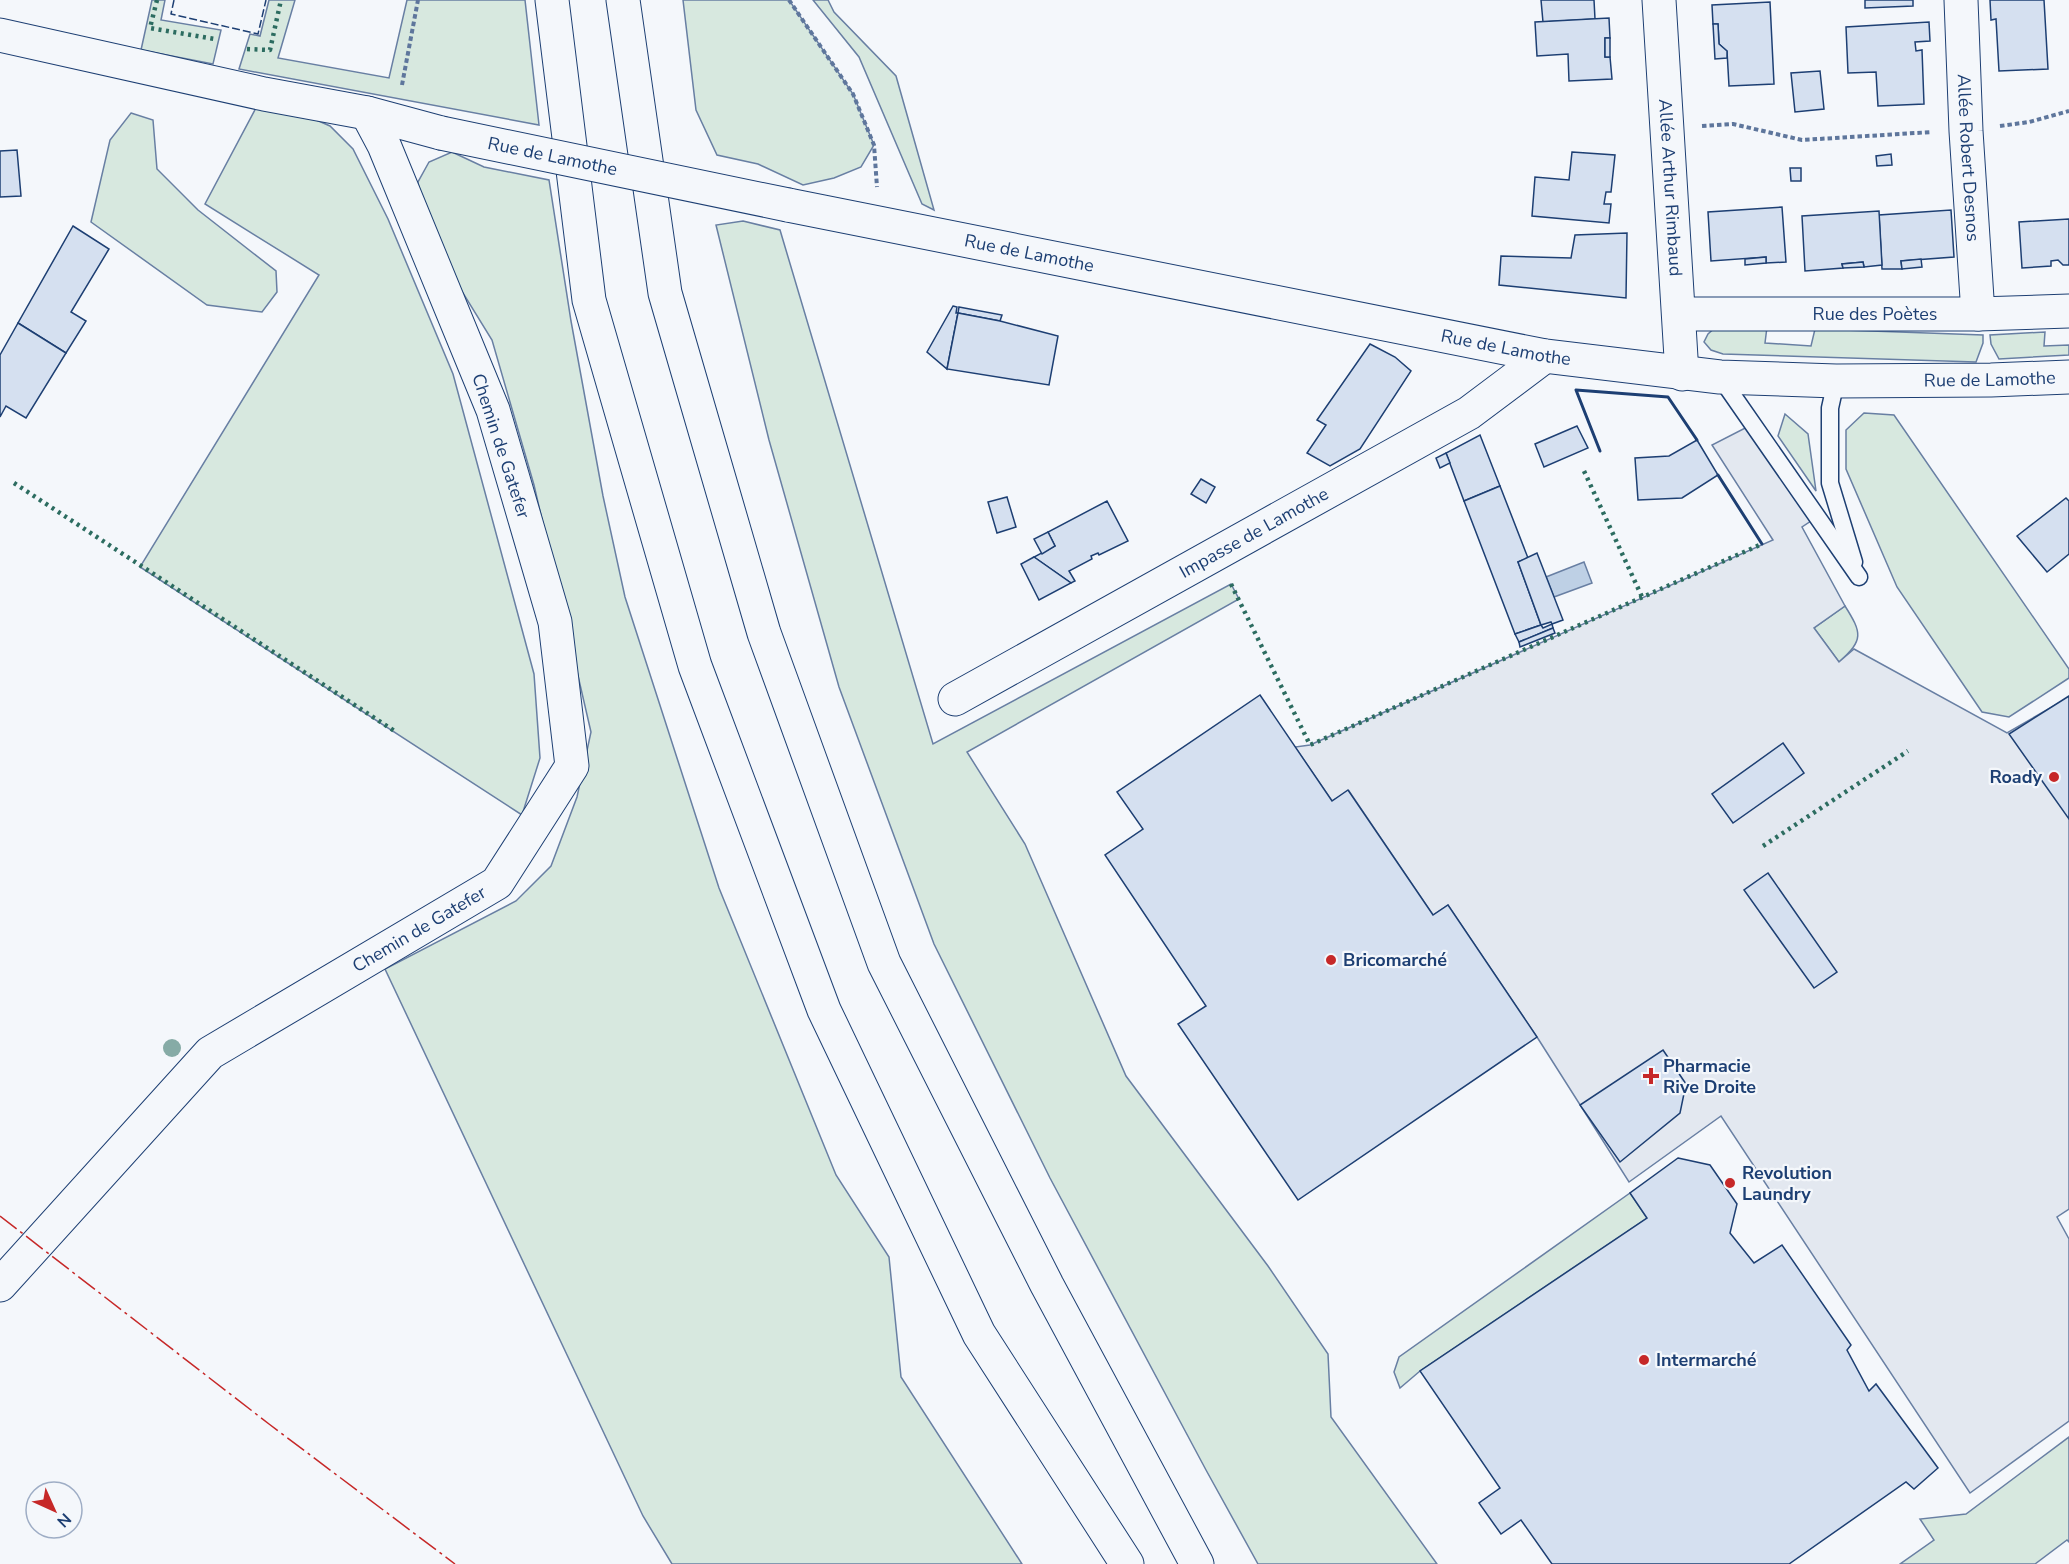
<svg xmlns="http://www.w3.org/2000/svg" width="2069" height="1564" font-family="'Nunito Sans',sans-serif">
	<rect width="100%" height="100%" fill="#f4f7fb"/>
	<g fill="#d7e8df" stroke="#687fa3" stroke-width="1.5">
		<polygon points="152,0 165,0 161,20 221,30 213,64 141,50"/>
		<polygon points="269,0 295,0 278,58 389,78 407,0 525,0 539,125 239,69 250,34 260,36"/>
		<polygon points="683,0 789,0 853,94 874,145 861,167 834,178 803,185 758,164 717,155 696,110"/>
		<polygon points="813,0 828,0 834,12 896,76 934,210 922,204 859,57"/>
		<polygon points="257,106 305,115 330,126 353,149 388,219 453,374 534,674 540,758 522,815 140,567 319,275 205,204"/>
		<polygon points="131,113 153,120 157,169 198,210 276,271 277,292 262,312 207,305 91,222 110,140"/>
		<polygon points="452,152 484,167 549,180 571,321 603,496 625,597 719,888 836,1175 889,1257 901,1377 1022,1564 672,1564 643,1516 385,969 516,901 551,866 577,797 591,732 534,485 492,340 442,259 423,212 418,182 429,162"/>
		<polygon points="743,221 780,230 933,744 1231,584 1239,599 967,752 1025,844 1126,1076 1268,1266 1328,1354 1331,1417 1437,1564 1258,1564 1206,1470 1050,1178 934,944 839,687 769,440 716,225"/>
		<polygon points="1717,326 1767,327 1765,343 1811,346 1815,329 1983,335 1983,343 1976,362 1723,354 1711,350 1704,342 1708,334"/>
		<polygon points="2045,332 2044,346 2069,345 2069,355 1999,359 1991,344 1990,335"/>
		<polygon points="1864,413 1894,415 2069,669 2069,678 2009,717 1982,712 1897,587 1846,469 1846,430"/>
		<polygon points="1785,414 1808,434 1816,491 1778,436"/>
		<path d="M1845 606C1862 633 1864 640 1839 662L1814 628Z"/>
		<polygon points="1630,1193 1647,1218 1420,1371 1400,1388 1394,1372 1399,1357"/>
		<polygon points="2069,1437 2069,1542 2067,1540 2035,1564 1900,1564 1934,1540 1920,1519 1966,1514"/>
	</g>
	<polygon fill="#e3e8f0" stroke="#687fa3" stroke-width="1.5" points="1753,424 1817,517 1802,527 1845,606 1814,628 1839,662 1854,649 2007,733 2069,697 2069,1209 2057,1217 2069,1239 2069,1421 1970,1493 1721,1116 1629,1182 1537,1037 1448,905 1433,915 1349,791 1332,801 1295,747 1310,745 1773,540 1712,445"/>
	<polygon fill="#bed0e5" stroke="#687fa3" stroke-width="1.5" points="1584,562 1592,583 1554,597 1546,577"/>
	<g fill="#d5e0f0" stroke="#1d3f73" stroke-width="1.5">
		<polygon points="1541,0 1594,0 1595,19 1543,22"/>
		<polygon points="1865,0 1913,0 1913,6 1865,8"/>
		<polygon points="1990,0 2044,0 2048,69 1999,71 1996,19 1991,20"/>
		<polygon points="1770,2 1774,84 1729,86 1727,51 1719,44 1718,24 1713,24 1712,5"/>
		<polygon points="1609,18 1610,38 1605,38 1605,57 1610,57 1612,79 1569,81 1568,54 1537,56 1535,22"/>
		<polygon points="1929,22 1930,41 1915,42 1916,51 1922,50 1924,104 1878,106 1876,72 1848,73 1846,27"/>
		<polygon points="1713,24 1718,24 1719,44 1727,51 1727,58 1715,59"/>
		<rect x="1605" y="38" width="5" height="19"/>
		<polygon points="1820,71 1824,109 1795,112 1791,73"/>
		<polygon points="17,150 21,196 0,197 0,151"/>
		<polygon points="1572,152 1615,155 1611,192 1606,192 1604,204 1611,204 1609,223 1532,216 1535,177 1569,180"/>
		<polygon points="1891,154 1892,165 1877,166 1876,156"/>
		<polygon points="1790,168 1801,168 1801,181 1791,181"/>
		<polygon points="1782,207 1786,262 1766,263 1766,257 1711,261 1708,212"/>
		<polygon points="1951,210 1954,257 1901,261 1902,269 1882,269 1879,215"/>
		<polygon points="1879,211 1882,265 1864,267 1863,262 1842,264 1843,268 1805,271 1802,216"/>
		<polygon points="2069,219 2069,265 2063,265 2058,260 2051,261 2051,266 2022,268 2019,222"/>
		<polygon points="73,226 109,249 71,312 86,321 66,353 18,323"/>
		<polygon points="1627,233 1626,298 1499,285 1501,256 1571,258 1575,235"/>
		<polygon points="1766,257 1766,263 1745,265 1745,259"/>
		<polygon points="1921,259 1922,267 1902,269 1901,261"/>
		<polygon points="1863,262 1864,267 1843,268 1842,264"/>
		<polygon points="953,306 957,307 956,313 958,313 947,369 927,352"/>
		<polygon points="959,307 1002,315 1000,321 958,313"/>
		<polygon points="958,313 1000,321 1058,336 1049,385 947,369"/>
		<polygon points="18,323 66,353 26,418 6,406 0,417 0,355"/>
		<polygon points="1370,344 1395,357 1411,371 1360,449 1330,466 1307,453 1326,425 1317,420"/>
		<polygon points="1577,426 1588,448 1544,467 1535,444"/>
		<polygon points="1480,435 1500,486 1464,501 1446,453"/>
		<polygon points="1697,440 1718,475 1682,498 1638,500 1635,458 1669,456"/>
		<polygon points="1446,453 1450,463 1440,468 1436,458"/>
		<polygon points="1201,479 1215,487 1206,503 1191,494"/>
		<polygon points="1500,486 1528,558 1518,562 1541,625 1515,634 1464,501"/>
		<polygon points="1007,497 1016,527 997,533 988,502"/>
		<polygon points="2066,498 2069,501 2069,554 2047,572 2017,536"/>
		<polygon points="1107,501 1128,541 1099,555 1098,553 1091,556 1092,559 1069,571 1075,581 1071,583 1034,557 1055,546 1048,532"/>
		<polygon points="1048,532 1055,546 1042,554 1034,539"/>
		<polygon points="1537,553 1563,620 1552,624 1551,622 1541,625 1518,562"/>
		<polygon points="1034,557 1071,583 1039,600 1021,564"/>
		<polygon points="1552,624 1553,628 1519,642 1515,634 1541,625 1543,628"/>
		<polygon points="1553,628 1555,633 1520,647 1519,642"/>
		<polygon points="1260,695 1332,801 1348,790 1433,915 1448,905 1537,1037 1298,1200 1178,1024 1206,1006 1105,855 1143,829 1117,792"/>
		<polygon points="2069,696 2069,819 2009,734"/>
		<polygon points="1783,743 1804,773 1733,823 1712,794"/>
		<polygon points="1768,873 1837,972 1814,988 1744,890"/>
		<polygon points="1663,1050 1686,1084 1680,1113 1620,1162 1580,1105"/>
		<polygon points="1678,1158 1710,1165 1737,1204 1730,1233 1754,1263 1782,1245 1851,1345 1847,1350 1869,1391 1876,1384 1938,1468 1914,1489 1906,1482 1789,1564 1552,1564 1521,1520 1501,1534 1479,1503 1500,1488 1420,1371 1647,1218 1630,1193"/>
	</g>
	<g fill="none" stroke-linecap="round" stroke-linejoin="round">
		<g stroke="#1d3f73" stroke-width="19">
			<g id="lane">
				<polyline points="1720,377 1859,577"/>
				<polyline points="1836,381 1830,408 1830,483 1854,562"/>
			</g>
		</g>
		<g stroke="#1d3f73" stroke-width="35">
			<g id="street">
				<path id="s1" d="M1659 0 1682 374"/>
				<path id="s2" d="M1961 0 1966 131 1978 314"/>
				<path id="s3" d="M1680 314H1978L2069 311"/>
				<path id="s4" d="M955 699 1469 413 1545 356"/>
				<path id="s5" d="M0 1285 210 1053 497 883 572 766 555 622 493 410 384 145 367 113"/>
			</g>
		</g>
		<g stroke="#1d3f73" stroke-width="35">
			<g id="secondary">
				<polyline points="0,35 264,94 367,113 441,133"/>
				<path id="s6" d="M788 205 1545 356 1720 377 1836 381 1991 380 2069 377"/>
			</g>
		</g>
		<g stroke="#1d3f73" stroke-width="35">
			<g id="highway">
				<polyline points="552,0 589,300 695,666 824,1010 979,1334 1127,1564"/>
				<polyline points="623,0 665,293 764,633 884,963 1047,1285 1197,1564"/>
			</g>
		</g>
		<g stroke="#5e769c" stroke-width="4" stroke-dasharray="4.5 3" stroke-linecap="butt">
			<polyline points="789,0 853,94 874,145 877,187"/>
			<polyline points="402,85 418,0"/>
			<polyline points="1702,126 1733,124 1802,140 1932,132"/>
			<polyline points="2000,126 2029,122 2069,111"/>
		</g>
		<use href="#lane" stroke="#f4f7fb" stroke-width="16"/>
		<use href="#street" stroke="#f4f7fb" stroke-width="33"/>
		<use href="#secondary" stroke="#f4f7fb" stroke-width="33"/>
		<use href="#highway" stroke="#f4f7fb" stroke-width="33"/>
		<g stroke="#1d3f73" stroke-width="35" stroke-linecap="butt">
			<g id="secondary-bridge">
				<path id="s7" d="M441 133 788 205"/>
			</g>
		</g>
		<use href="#secondary-bridge" stroke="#f4f7fb" stroke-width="33"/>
		<g stroke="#2c6c60" stroke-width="4.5" stroke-dasharray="3 4.5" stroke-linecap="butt">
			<polyline points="157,0 150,28 215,39"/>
			<polyline points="247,49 270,50 281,0"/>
			<polyline points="1584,471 1643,599"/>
			<polyline points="14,483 396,732"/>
			<polyline points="1231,584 1310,745 1762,544"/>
			<polyline points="1763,846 1908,751"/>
		</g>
		<polyline stroke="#1d3f73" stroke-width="1.5" stroke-dasharray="8 3" stroke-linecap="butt" points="174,0 171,14 258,34 266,0"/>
		<g stroke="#1d3f73" stroke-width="3">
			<polyline points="1600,451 1576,390 1668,397 1697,440"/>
			<polyline points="1718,475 1762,544"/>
		</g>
		<polyline stroke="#c62828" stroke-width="1.5" stroke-dasharray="21 4.5 3 4.5" stroke-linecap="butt" points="0,1216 269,1424 455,1564"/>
	</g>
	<circle fill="#86aba6" cx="172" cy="1048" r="9"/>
	<g fill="#c62828" stroke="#f4f7fb" stroke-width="2">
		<circle cx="2054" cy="777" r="6"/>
		<circle cx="1331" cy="960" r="6"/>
		<path d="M1648 1067h6v6h6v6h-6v6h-6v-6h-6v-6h6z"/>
		<circle cx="1730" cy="1183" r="6"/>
		<circle cx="1644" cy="1360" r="6"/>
	</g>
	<g text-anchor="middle" stroke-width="4.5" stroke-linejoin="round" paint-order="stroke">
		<g font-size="18" fill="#1d3f73" stroke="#f4f7fb">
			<text dy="6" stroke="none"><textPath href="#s7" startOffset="114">Rue de Lamothe</textPath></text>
			<text dy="6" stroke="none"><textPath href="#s2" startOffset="158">Allée Robert Desnos</textPath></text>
			<text dy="6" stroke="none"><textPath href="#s1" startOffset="188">Allée Arthur Rimbaud</textPath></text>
			<text dy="6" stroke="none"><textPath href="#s6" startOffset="246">Rue de Lamothe</textPath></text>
			<text dy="6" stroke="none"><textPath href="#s3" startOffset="195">Rue des Poètes</textPath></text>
			<text dy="6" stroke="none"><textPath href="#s6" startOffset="732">Rue de Lamothe</textPath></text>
			<text dy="6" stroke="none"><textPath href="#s6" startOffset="1218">Rue de Lamothe</textPath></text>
			<text transform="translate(501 446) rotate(72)" y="6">Chemin de Gatefer</text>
			<text dy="6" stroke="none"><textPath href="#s4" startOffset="342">Impasse de Lamothe</textPath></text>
			<text dy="6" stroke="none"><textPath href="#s5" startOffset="556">Chemin de Gatefer</textPath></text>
		</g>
		<g font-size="18" font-weight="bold" fill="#1d3f73" stroke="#f4f7fb" text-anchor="start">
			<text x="2042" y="783" text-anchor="end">Roady</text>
			<text x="1343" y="966">Bricomarché</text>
			<text x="1663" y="1072">Pharmacie<tspan x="1663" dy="21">Rive Droite</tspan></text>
			<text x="1742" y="1179">Revolution<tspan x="1742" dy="21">Laundry</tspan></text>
			<text x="1656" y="1366">Intermarché</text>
		</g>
	</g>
	<g transform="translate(54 1510) rotate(135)"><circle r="28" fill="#f4f7fb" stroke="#9eadc5" stroke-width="1.5"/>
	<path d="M0-4.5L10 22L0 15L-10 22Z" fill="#c62828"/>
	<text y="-9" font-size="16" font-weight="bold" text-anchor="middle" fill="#1d3f73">N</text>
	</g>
</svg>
